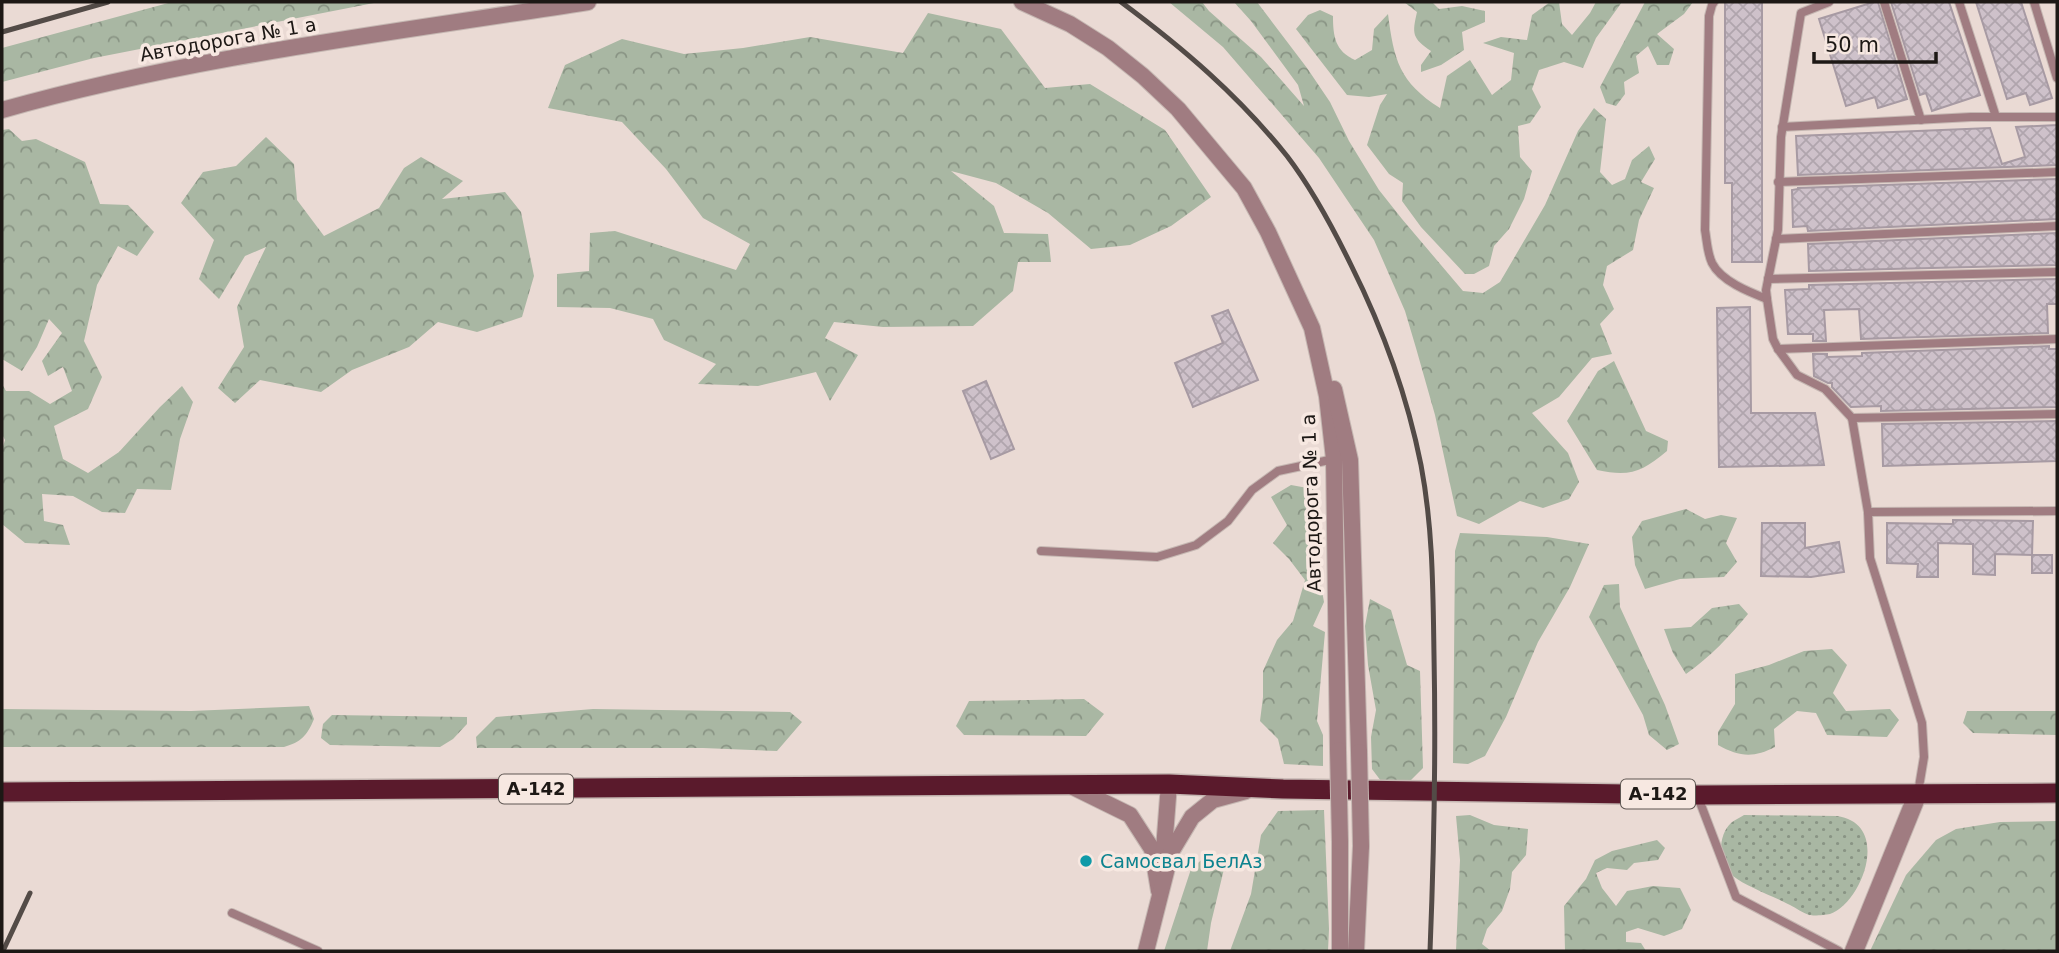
<svg xmlns="http://www.w3.org/2000/svg" width="2059" height="953" font-family="'DejaVu Sans',sans-serif">
	<defs>
		<pattern id="grass-dots" width="8" height="8" patternUnits="userSpaceOnUse" patternTransform="scale(1.75)"><rect width="8" height="8" fill="#a9b7a3"/><path d="M2 2h.1M6 6h.1" fill="none" stroke="#899484" stroke-width="1.8" stroke-linecap="round"/></pattern>
		<pattern id="forest-crowns" width="20" height="18" patternUnits="userSpaceOnUse" patternTransform="scale(1.75)"><rect width="20" height="18" fill="#a9b7a3"/><path d="M2 6a3 3 0 1 1 6 0M12 15a3 3 0 1 1 6 0" fill="none" stroke="#899484"/></pattern>
		<pattern id="building-cross-hatch" width="8" height="8" patternUnits="userSpaceOnUse" patternTransform="scale(1.75)"><rect width="8" height="8" fill="#cec1ca"/><path d="M0 0l8 8M0 8l8-8" fill="none" stroke="#b0a5ad"/></pattern>
	</defs>
	<rect width="100%" height="100%" fill="#eadad4"/>
	<path fill="url(#grass-dots)" d="M1744 815 1837 816C1892 824 1862 903 1830 914 1825 915 1814 916 1809 915 1803 913 1796 908 1790 905 1775 897 1745 886 1733 876 1718 865 1717 836 1731 823 1734 820 1740 818 1744 815Z"/>
	<g fill="url(#forest-crowns)">
		<polygon points="172,2 379,2 94,58 2,82 2,48"/>
		<polygon points="1169,2 1202,2 1209,11 1261,57 1304,106 1298,85 1251,21 1234,2 1257,2 1307,68 1330,102 1349,141 1379,190 1402,219 1463,291 1483,293 1500,282 1545,205 1578,131 1594,108 1606,119 1600,172 1612,185 1625,179 1632,160 1649,146 1655,159 1641,182 1654,188 1639,220 1633,250 1607,266 1603,285 1614,309 1600,324 1612,354 1592,358 1559,397 1532,413 1568,453 1579,482 1569,499 1543,508 1520,501 1479,524 1457,516 1435,415 1416,348 1405,311 1374,240 1319,158 1223,47"/>
		<path d="M1404 2H1432L1439 9 1462 6 1485 11V22L1462 32 1464 50 1441 65 1421 72V65L1431 51C1412 38 1412 34 1417 12Z"/>
		<path d="M1550 2H1559L1562 24 1572 35 1590 13 1596 2H1622L1596 38 1583 68 1564 62 1539 70 1532 89 1541 107 1530 123 1518 126 1520 157 1532 171 1524 199 1509 229 1494 246 1489 266 1474 274H1465L1421 227 1402 201 1403 183 1389 174 1367 145 1380 105 1387 94 1369 97 1347 95 1296 29 1308 15 1320 10 1333 16C1333 36 1335 51 1355 60L1372 50 1374 29 1388 14C1394 60 1399 82 1440 108L1447 76 1470 60 1492 95 1511 80 1514 53 1483 43 1501 37 1527 40 1532 15Z"/>
		<polygon points="1645,2 1693,2 1684,14 1657,34 1674,49 1669,65 1657,65 1648,46 1636,56 1639,73 1624,82 1625,94 1616,106 1606,103 1600,87"/>
		<polygon points="928,13 1001,29 1045,88 1090,84 1165,130 1211,197 1171,226 1130,245 1091,249 1048,213 996,183 951,171 994,206 1004,233 1048,234 1051,262 1018,262 1013,291 973,326 883,327 834,322 825,338 858,355 830,401 816,372 758,386 698,384 716,364 664,340 653,319 610,308 557,307 557,274 589,271 590,233 615,231 736,270 750,244 703,218 666,169 622,122 548,108 565,65 622,39 684,54 743,48 810,37 903,53"/>
		<polygon points="9,129 22,141 36,139 85,162 100,204 128,205 154,232 137,256 118,246 97,285 84,341 102,377 88,409 54,426 63,459 88,473 119,452 160,407 182,386 193,402 180,439 171,490 137,489 125,513 102,512 73,496 42,494 44,521 63,525 70,545 25,543 2,524 2,450 5,440 2,434 2,384 6,391 29,391 50,404 72,391 63,367 48,376 42,361 62,333 49,319 37,347 22,371 2,359 2,130"/>
		<polygon points="266,137 294,164 297,200 324,236 379,208 404,168 421,157 463,181 442,199 505,192 521,212 534,276 522,317 477,332 438,322 409,347 352,370 321,392 260,380 235,403 218,388 244,347 237,307 266,247 245,256 219,299 199,279 214,240 181,203 203,172 236,166"/>
		<path d="M1614 361 1646 431 1668 441 1667 451C1642 472 1630 477 1597 470L1567 421 1598 371Z"/>
		<polygon points="1291,485 1313,489 1320,520 1317,564 1324,602 1313,626 1325,632 1317,721 1323,735 1323,766 1284,764 1278,739 1260,721 1263,697 1263,671 1277,640 1293,621 1305,580 1289,559 1273,543 1287,525 1271,497"/>
		<polygon points="1686,509 1705,519 1721,515 1737,518 1726,543 1737,562 1724,577 1680,579 1645,589 1635,565 1632,537 1642,521"/>
		<polygon points="1460,533 1547,537 1589,544 1570,587 1538,642 1506,717 1485,756 1468,764 1453,763 1455,551"/>
		<polygon points="1619,584 1620,607 1665,705 1679,744 1667,750 1649,735 1643,715 1589,617 1604,585"/>
		<polygon points="1370,599 1391,610 1407,665 1420,671 1423,768 1409,782 1381,781 1372,769 1371,737 1376,710 1368,665 1365,626"/>
		<path d="M1739 604 1748 614C1729 637 1711 656 1686 674L1673 653 1664 629 1691 627 1712 608Z"/>
		<path d="M1832 649 1847 665 1833 693 1846 711 1890 709 1899 720 1887 737 1827 735 1816 713 1797 711 1774 729 1775 747C1754 758 1739 757 1718 745V732L1735 704V674L1769 665 1804 651Z"/>
		<polygon points="1084,699 1104,714 1086,736 964,735 956,726 969,701"/>
		<path d="M309 706 314 719C307 736 301 742 284 747H2V709L191 711Z"/>
		<polygon points="593,709 790,712 802,722 777,751 703,748 477,748 476,737 496,717"/>
		<polygon points="1967,711 2057,711 2057,735 1973,733 1963,723"/>
		<polygon points="332,715 467,717 467,724 453,739 440,747 330,745 321,738 323,724"/>
		<polygon points="1324,810 1329,929 1328,951 1230,951 1251,894 1261,835 1278,811"/>
		<polygon points="1470,815 1494,825 1528,829 1526,855 1512,872 1510,889 1502,911 1487,929 1482,944 1491,951 1456,951 1460,860 1456,816"/>
		<polygon points="2057,821 2057,951 1870,951 1906,875 1936,840 1956,829 2000,822"/>
		<polygon points="1657,840 1665,848 1658,860 1634,863 1627,870 1607,868 1596,873 1602,888 1616,906 1627,891 1653,886 1680,888 1691,910 1682,929 1664,936 1638,928 1626,932 1626,942 1641,943 1646,951 1565,951 1564,906 1586,879 1595,860 1612,851"/>
		<polygon points="1206,856 1224,869 1211,923 1207,951 1164,951 1191,869"/>
	</g>
	<g fill="url(#building-cross-hatch)" stroke="#a79aa3" stroke-width="2">
		<polygon points="1725,2 1762,2 1762,262 1732,262 1732,183 1725,183"/>
		<polygon points="1874,2 1878,2 1907,99 1878,108 1875,97 1846,106 1819,19"/>
		<polygon points="1891,2 1949,2 1980,95 1932,111 1926,93 1920,95"/>
		<polygon points="1976,2 2021,2 2052,98 2030,105 2026,93 2007,99"/>
		<polygon points="2057,125 2057,165 1798,175 1796,136 1990,128 2002,164 2025,157 2016,127"/>
		<polygon points="2057,179 2057,219 1808,231 1807,226 1793,227 1792,190 1798,189 1798,188"/>
		<polygon points="2057,233 2057,265 1809,271 1808,244"/>
		<polygon points="2057,279 2057,304 2047,304 2048,333 1861,339 1859,309 1824,310 1826,341 1813,341 1813,334 1788,334 1785,290 1809,289 1809,285"/>
		<polygon points="1750,307 1751,413 1815,413 1824,465 1719,467 1717,308"/>
		<polygon points="1228,310 1258,380 1193,407 1175,363 1223,343 1212,316"/>
		<polygon points="2049,346 2049,349 2057,349 2057,407 1881,411 1881,406 1851,407 1832,387 1832,383 1828,383 1814,376 1813,354 1827,354 1827,357 1862,356 1862,353"/>
		<polygon points="986,381 1014,449 991,459 963,391"/>
		<polygon points="2057,421 2057,461 1883,466 1882,424"/>
		<polygon points="1953,520 2033,521 2032,555 1995,554 1995,575 1973,574 1973,544 1938,543 1938,577 1917,577 1918,564 1887,563 1887,523 1953,524"/>
		<polygon points="1762,523 1805,523 1805,548 1839,542 1844,572 1811,577 1761,576"/>
		<rect x="2032" y="555" width="20" height="18"/>
	</g>
	<g fill="none" stroke-linecap="round" stroke-linejoin="round">
		<g stroke="#c5b7b2" stroke-width="10">
			<g id="service">
				<path d="M1714 2 1712 5 1709 16 1705 230C1707 241 1707 252 1712 263 1721 281 1749 292 1767 299"/>
				<polyline points="1829,2 1801,13 1781,137 1778,230 1766,290 1767,299 1773,339 1778,349 1797,375 1825,389 1852,418 1868,512 1870,558 1922,723 1924,757 1918,793"/>
				<polyline points="1884,2 1921,120"/>
				<polyline points="1959,2 1996,117"/>
				<polyline points="2034,2 2057,78"/>
				<polyline points="1782,127 1971,117 2057,117"/>
				<polyline points="1778,182 2057,172"/>
				<polyline points="1776,239 2057,226"/>
				<polyline points="1768,279 2057,272"/>
				<polyline points="1778,349 2057,339"/>
				<polyline points="1852,418 2057,414"/>
				<polyline points="1868,512 2057,511"/>
				<polyline points="1041,551 1157,557 1196,545 1228,521 1252,490 1278,471 1334,459"/>
				<polyline points="1698,797 1736,897 1839,951"/>
				<polyline points="232,913 318,951"/>
			</g>
		</g>
		<g stroke="#c5b7b2" stroke-width="18">
			<g id="minor">
				<polyline points="1022,2 1070,24 1108,48 1143,76 1178,109 1244,188 1268,232 1312,328 1327,396 1334,459 1338,750"/>
				<path d="M2 110C193 56 392 33 588 2"/>
				<polyline points="1334,389 1350,460 1359,752"/>
				<polyline points="1071,786 1130,815 1152,849 1159,891"/>
				<polyline points="1340,842 1340,951"/>
				<polyline points="1163,862 1169,784"/>
				<polyline points="1146,951 1171,852 1192,817 1213,800 1246,791"/>
				<polyline points="1356,951 1361,846"/>
			</g>
		</g>
		<g stroke="#c5b7b2" stroke-width="20">
			<polyline id="tertiary" points="1854,951 1918,793"/>
		</g>
		<g stroke="#c5b7b2" stroke-width="22">
			<polyline id="trunk" points="2,792 1169,784 1283,789 1697,795 2057,793"/>
		</g>
		<use href="#service" stroke="#a07c81" stroke-width="8"/>
		<use href="#minor" stroke="#a07c81" stroke-width="16"/>
		<use href="#tertiary" stroke="#a07c81" stroke-width="18"/>
		<use href="#trunk" stroke="#5a1a2c" stroke-width="19"/>
		<g stroke="#534b47" stroke-width="5">
			<path d="M1121 2C1183 48 1238 95 1287 156 1313 190 1333 228 1351 265 1383 329 1407 395 1421 465 1433 528 1433 591 1434 655 1436 754 1434 852 1430 951"/>
			<polyline points="2,32 108,2"/>
			<polyline points="3,951 30,893"/>
		</g>
		<g stroke="#c5b7b2" stroke-width="18" stroke-linecap="butt">
			<g id="minor-bridge">
				<polyline points="1338,750 1340,842"/>
				<polyline points="1359,752 1361,846"/>
			</g>
		</g>
		<use href="#minor-bridge" stroke="#a07c81" stroke-width="16"/>
	</g>
	<circle fill="#0f9aa8" stroke="#f7e8e1" stroke-width="2.5" cx="1086" cy="861" r="7"/>
	<g text-anchor="middle" stroke-width="7" stroke-linejoin="round" paint-order="stroke">
		<g fill="#f7e8e1" stroke="#5e5652" stroke-width="2">
			<rect x="499" y="774.5" width="74" height="29" rx="5"/>
			<rect x="1621" y="779.5" width="74" height="29" rx="5"/>
		</g>
		<g font-size="18" font-weight="bold" fill="#1d1815">
			<text x="536" y="795">А-142</text>
			<text x="1658" y="800">А-142</text>
		</g>
		<g font-size="19" fill="#1d1815" stroke="#f7e8e1">
			<text transform="translate(228 39) rotate(-10)" y="7">Автодорога № 1 а</text>
			<text transform="translate(1311 503) rotate(-92)" y="7">Автодорога № 1 а</text>
		</g>
		<g font-size="19" fill="#0d838f" stroke="#f7e8e1" text-anchor="start">
			<text x="1100" y="868">Самосвал БелАз</text>
		</g>
	</g>
	<rect width="2059" height="953" fill="none" stroke="#1d1815" stroke-width="7"/>
	<path d="M1814 52v10h122v-10" fill="none" stroke="#1d1815" stroke-width="3.5"/>
	<text x="1825" y="52" font-size="21" fill="#1d1815" stroke="#f7e8e1" stroke-width="5" paint-order="stroke">50 m</text>
</svg>
